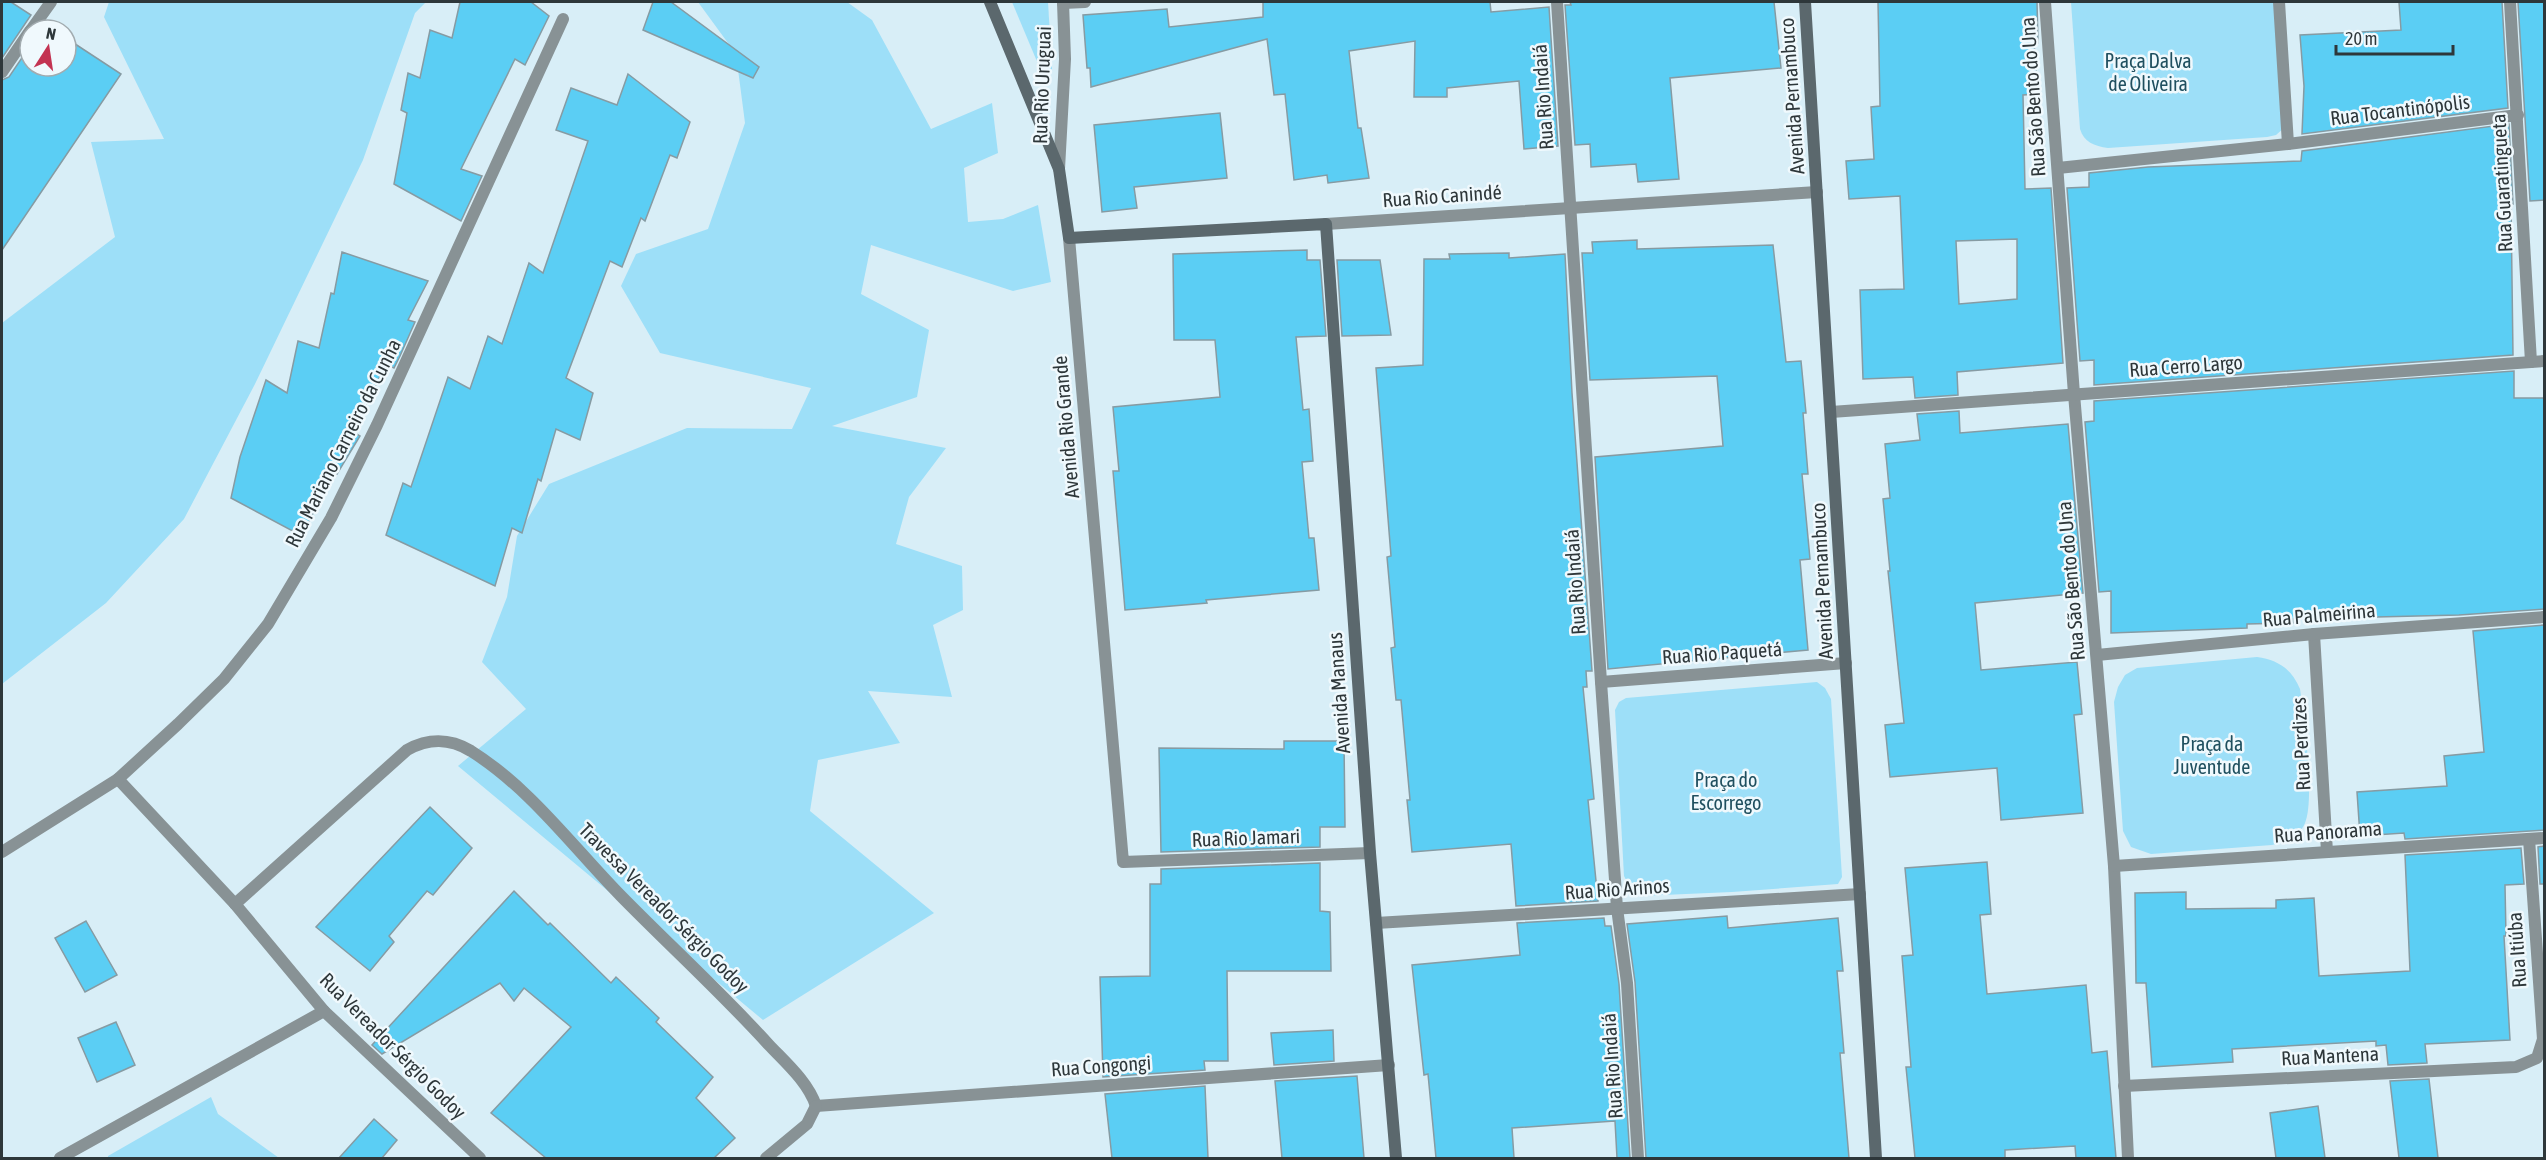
<svg xmlns="http://www.w3.org/2000/svg" width="2546" height="1160" font-family="'Asap Condensed',sans-serif">
	<rect width="100%" height="100%" fill="#d8eef7"/>
	<g fill="#9ddff8">
		<polygon points="109,2 426,2 415,13 363,160 255,384 184,519 106,603 2,684 2,323 115,237 91,142 164,139 104,17"/>
		<polygon points="698,2 847,2 872,20 931,129 992,103 998,153 964,168 968,222 1003,219 1038,205 1051,282 1013,291 871,245 861,294 929,330 917,397 832,426 946,448 909,497 896,544 962,566 963,610 933,625 952,697 868,691 900,743 818,760 810,811 934,913 763,1020 458,766 526,709 482,662 507,597 517,536 549,484 687,428 792,429 811,388 660,353 621,286 636,254 708,229 745,123 736,54"/>
		<polygon points="1012,2 1048,2 1052,69 1048,74 1041,71"/>
		<path d="M2071 2H2282L2285 127 2276 135 2267 137 2108 148C2094 146 2084 142 2080 129Z"/>
		<path d="M2257 657C2278 660 2292 669 2300 689 2304 717 2315 799 2305 823 2300 836 2285 842 2272 845L2151 854 2131 847 2123 831 2114 702 2118 687 2125 675 2137 668Z"/>
		<polygon points="1817,682 1825,688 1831,699 1842,877 1838,884 1732,892 1640,896 1633,893 1624,876 1615,710 1619,702 1626,698"/>
		<polygon points="211,1097 218,1114 279,1158 108,1158 108,1156"/>
	</g>
	<g fill="#5bcef4" stroke="#869ba3" stroke-width="1.5" fill-rule="evenodd">
		<polygon points="2,2 11,2 31,15 2,58"/>
		<polygon points="460,2 531,2 549,16 525,65 515,59 461,169 482,176 461,221 394,184 407,113 401,110 408,73 420,78 430,30 452,38"/>
		<polygon points="653,2 671,2 759,67 753,78 643,30"/>
		<polygon points="1263,2 1490,2 1491,12 1549,7 1558,146 1524,149 1519,81 1447,88 1447,97 1414,97 1415,41 1349,51 1358,128 1361,128 1369,178 1328,183 1327,175 1294,180 1285,94 1274,95 1267,39 1091,87 1090,68 1087,68 1083,15 1167,9 1169,27 1263,17"/>
		<polygon points="1570,2 1774,2 1781,68 1670,78 1679,179 1638,182 1636,164 1591,167 1590,144 1575,145 1565,5 1571,5"/>
		<path d="M1878 2H2037L2038 43H2034L2038 94 2023 95 2025 189 2051 188 2063 363 1957 372 1958 395 1915 398 1913 377 1863 379 1860 290 1904 289 1900 196 1849 199 1846 161 1874 159 1871 107 1880 106ZM2017 239V299L1959 304 1956 241Z"/>
		<polygon points="2399,2 2502,2 2508,108 2302,134 2304,86 2300,35 2401,30"/>
		<polygon points="2518,2 2544,2 2544,200 2530,201"/>
		<polygon points="66,38 121,74 2,250 2,80 9,77 30,46 30,66 66,66"/>
		<polygon points="628,74 690,122 677,158 670,155 645,221 641,218 622,267 610,261 566,378 593,393 580,440 556,429 541,481 538,479 522,533 512,528 495,586 386,535 403,483 411,487 448,377 470,389 488,336 502,344 529,263 543,273 588,141 556,130 571,88 617,105"/>
		<polygon points="1220,113 1227,178 1134,187 1137,208 1102,212 1094,125"/>
		<polygon points="2509,124 2513,204 2511,204 2513,355 2094,385 2094,360 2080,361 2067,188 2089,187 2089,173 2148,167 2301,161 2302,151"/>
		<polygon points="1637,240 1637,249 1773,245 1786,362 1801,361 1806,413 1803,413 1808,474 1802,474 1810,559 1800,560 1808,650 1608,669 1595,457 1723,446 1717,376 1590,380 1582,253 1593,253 1592,242"/>
		<polygon points="1307,250 1307,260 1320,260 1326,336 1296,337 1303,410 1309,409 1313,461 1302,462 1309,538 1314,538 1319,590 1206,600 1207,603 1125,610 1113,471 1119,471 1113,407 1220,397 1215,340 1174,340 1173,254"/>
		<polygon points="342,252 428,281 408,320 415,322 400,356 394,368 386,364 353,432 360,436 337,474 333,472 302,536 231,498 240,457 266,380 287,393 298,341 319,348 331,293 334,294"/>
		<polygon points="1509,253 1509,258 1565,254 1572,393 1592,671 1586,671 1587,687 1583,687 1594,799 1588,800 1598,901 1516,906 1511,844 1412,852 1407,800 1410,800 1401,700 1396,700 1391,648 1395,647 1387,557 1391,556 1376,368 1423,365 1424,259 1450,259 1449,254"/>
		<polygon points="1337,260 1380,260 1391,335 1342,336"/>
		<polygon points="2514,371 2514,398 2544,398 2544,609 2459,615 2293,619 2293,623 2247,624 2247,628 2111,633 2111,591 2099,592 2085,422 2094,421 2094,401"/>
		<polygon points="1959,411 1960,433 2068,424 2083,593 1975,603 1981,670 2077,662 2082,714 2074,715 2083,813 2001,820 1997,768 1890,777 1885,725 1904,723 1888,571 1890,571 1883,499 1890,498 1885,444 1920,440 1917,414"/>
		<polygon points="2544,625 2544,830 2405,839 2404,833 2360,836 2357,792 2447,786 2444,756 2484,752 2473,631"/>
		<polygon points="1284,741 1344,741 1345,827 1320,827 1320,847 1161,852 1159,748 1284,749"/>
		<polygon points="430,807 472,848 433,895 427,891 389,936 394,942 370,971 316,927"/>
		<polygon points="2544,846 2544,884 2540,884 2538,847"/>
		<polygon points="2521,848 2524,884 2505,885 2506,936 2504,936 2510,1040 2425,1044 2427,1063 2388,1065 2386,1045 2376,1046 2376,1041 2232,1049 2233,1062 2152,1067 2146,983 2136,983 2135,893 2186,892 2186,909 2276,908 2276,900 2314,898 2319,976 2410,971 2405,855"/>
		<polygon points="1987,862 1991,914 1980,915 1987,994 2086,985 2092,1053 2107,1051 2116,1158 2076,1158 2075,1146 2005,1150 2005,1158 1915,1158 1906,1067 1911,1067 1902,956 1913,955 1905,868"/>
		<polygon points="1320,863 1320,911 1330,912 1331,971 1227,971 1228,1061 1204,1061 1205,1070 1103,1077 1100,977 1150,976 1150,884 1161,884 1161,869"/>
		<polygon points="514,891 548,925 550,923 611,983 616,977 659,1018 656,1022 713,1077 696,1098 735,1138 714,1158 546,1158 491,1113 571,1027 524,988 514,1001 500,983 382,1054 372,1045"/>
		<polygon points="1727,916 1728,928 1838,918 1843,971 1837,971 1844,1053 1840,1053 1849,1158 1646,1158 1635,982 1627,924"/>
		<polygon points="1604,918 1605,926 1611,926 1619,984 1630,1158 1617,1158 1615,1121 1512,1128 1514,1158 1436,1158 1428,1074 1424,1075 1412,965 1520,955 1517,923"/>
		<polygon points="86,921 117,975 85,992 55,938"/>
		<polygon points="116,1022 135,1065 97,1082 78,1038"/>
		<polygon points="1333,1030 1334,1061 1274,1065 1271,1033"/>
		<polygon points="1357,1076 1364,1158 1282,1158 1275,1081"/>
		<polygon points="2429,1079 2438,1158 2399,1158 2390,1081"/>
		<polygon points="1205,1086 1208,1158 1112,1158 1105,1094"/>
		<polygon points="2318,1106 2325,1158 2276,1158 2270,1113"/>
		<polygon points="374,1119 397,1140 382,1158 339,1158"/>
	</g>
	<g fill="none" stroke-linecap="round" stroke-linejoin="round">
		<g stroke="#889295" stroke-width="12">
			<polyline points="1557,2 1601,682 1617,908 1627,983 1638,1158"/>
			<polyline points="2045,2 2074,394 2114,866 2128,1158"/>
			<polyline points="2279,2 2288,144"/>
			<polyline points="2510,2 2531,362"/>
			<polyline points="1063,3 1085,2"/>
			<polyline points="31,30 51,2"/>
			<polyline points="2,72 30,31"/>
			<polyline points="2058,168 2288,144 2518,115"/>
			<polyline points="1059,169 1065,59 1063,2"/>
			<polyline points="1326,224 1817,192"/>
			<polyline points="1069,238 1123,862 1370,853"/>
			<polyline points="1831,412 2544,361"/>
			<polyline points="2314,634 2327,852"/>
			<polyline points="2097,655 2314,634 2544,617"/>
			<polyline points="1601,682 1846,663"/>
			<polyline points="118,779 235,904 324,1011 480,1158"/>
			<polyline points="2,852 118,779 178,724 224,679 268,624 331,518 377,425 563,19"/>
			<polyline points="2114,866 2544,838"/>
			<path d="M235 904 407 750C429 738 449 738 471 751 530 788 573 847 621 896 670 946 722 993 769 1045 786 1063 808 1082 816 1106"/>
			<polyline points="1376,923 1860,894"/>
			<polyline points="2124,1086 2516,1067 2537,1058 2543,1039 2529,839"/>
			<polyline points="816,1106 1389,1065"/>
			<polyline points="60,1158 324,1011"/>
			<polyline points="766,1158 807,1124 816,1106"/>
		</g>
		<g stroke="#5b686d" stroke-width="12">
			<polyline points="990,2 1059,169 1069,238 1326,224 1370,853 1396,1158"/>
			<polyline points="1805,2 1876,1158"/>
		</g>
	</g>
	<g text-anchor="middle" stroke-width="5" stroke-linejoin="round" paint-order="stroke">
		<g font-size="20" fill="#1f4f5f" stroke="#f0f9fd">
			<text x="2148" y="68">Praça Dalva<tspan x="2148" dy="23">de Oliveira</tspan></text>
			<text x="2212" y="751">Praça da<tspan x="2212" dy="23">Juventude</tspan></text>
			<text x="1726" y="787">Praça do<tspan x="1726" dy="23">Escorrego</tspan></text>
		</g>
		<g font-size="20" fill="#2e373a" stroke="#f0f9fd">
			<text transform="translate(1042 85) rotate(-88)" y="7">Rua Rio Uruguai</text>
			<text transform="translate(1792 96) rotate(-94)" y="7">Avenida Pernambuco</text>
			<text transform="translate(1543 97) rotate(-94)" y="7">Rua Rio Indaiá</text>
			<text transform="translate(2033 97) rotate(-94)" y="7">Rua São Bento do Una</text>
			<text transform="translate(2400 110) rotate(-7)" y="7">Rua Tocantinópolis</text>
			<text transform="translate(2502 183) rotate(-93)" y="7">Rua Guaratingueta</text>
			<text transform="translate(1442 196) rotate(-4)" y="7">Rua Rio Canindé</text>
			<text transform="translate(2186 366) rotate(-4)" y="7">Rua Cerro Largo</text>
			<text transform="translate(1066 427) rotate(-95)" y="7">Avenida Rio Grande</text>
			<text transform="translate(343 443) rotate(-63)" y="7">Rua Mariano Carneiro da Cunha</text>
			<text transform="translate(1822 581) rotate(-93)" y="7">Avenida Pernambuco</text>
			<text transform="translate(2071 581) rotate(-95)" y="7">Rua São Bento do Una</text>
			<text transform="translate(1575 582) rotate(-94)" y="7">Rua Rio Indaiá</text>
			<text transform="translate(2319 615) rotate(-5)" y="7">Rua Palmeirina</text>
			<text transform="translate(1722 653) rotate(-4)" y="7">Rua Rio Paquetá</text>
			<text transform="translate(1339 693) rotate(-94)" y="7">Avenida Manaus</text>
			<text transform="translate(2301 744) rotate(-93)" y="7">Rua Perdizes</text>
			<text transform="translate(2328 832) rotate(-4)" y="7">Rua Panorama</text>
			<text transform="translate(1246 838) rotate(-2)" y="7">Rua Rio Jamari</text>
			<text transform="translate(1617 889) rotate(-4)" y="7">Rua Rio Arinos</text>
			<text transform="translate(664 908) rotate(45)" y="7">Travessa Vereador Sérgio Godoy</text>
			<text transform="translate(2517 950) rotate(-94)" y="7">Rua Itiúba</text>
			<text transform="translate(393 1046) rotate(45)" y="7">Rua Vereador Sérgio Godoy</text>
			<text transform="translate(2330 1056) rotate(-3)" y="7">Rua Mantena</text>
			<text transform="translate(1101 1066) rotate(-4)" y="7">Rua Congongi</text>
			<text transform="translate(1612 1066) rotate(-94)" y="7">Rua Rio Indaiá</text>
		</g>
	</g>
	<rect width="2546" height="1160" fill="none" stroke="#2e373a" stroke-width="6"/>
	<g transform="translate(48 48) rotate(12)"><circle r="28" fill="#f0f9fd" stroke="#a2abaf" stroke-width="1.5"/>
	<path d="M0-4.5L10 22L0 15L-10 22Z" fill="#c33352"/>
	<text y="-9" font-size="16" font-weight="bold" text-anchor="middle" fill="#2e373a">N</text>
	</g>
	<path d="M2336 45v9h117v-9" fill="none" stroke="#2e373a" stroke-width="3"/>
	<text x="2345" y="45" font-size="18" fill="#2e373a" stroke="#f0f9fd" stroke-width="4.5" paint-order="stroke">20 m</text>
</svg>
